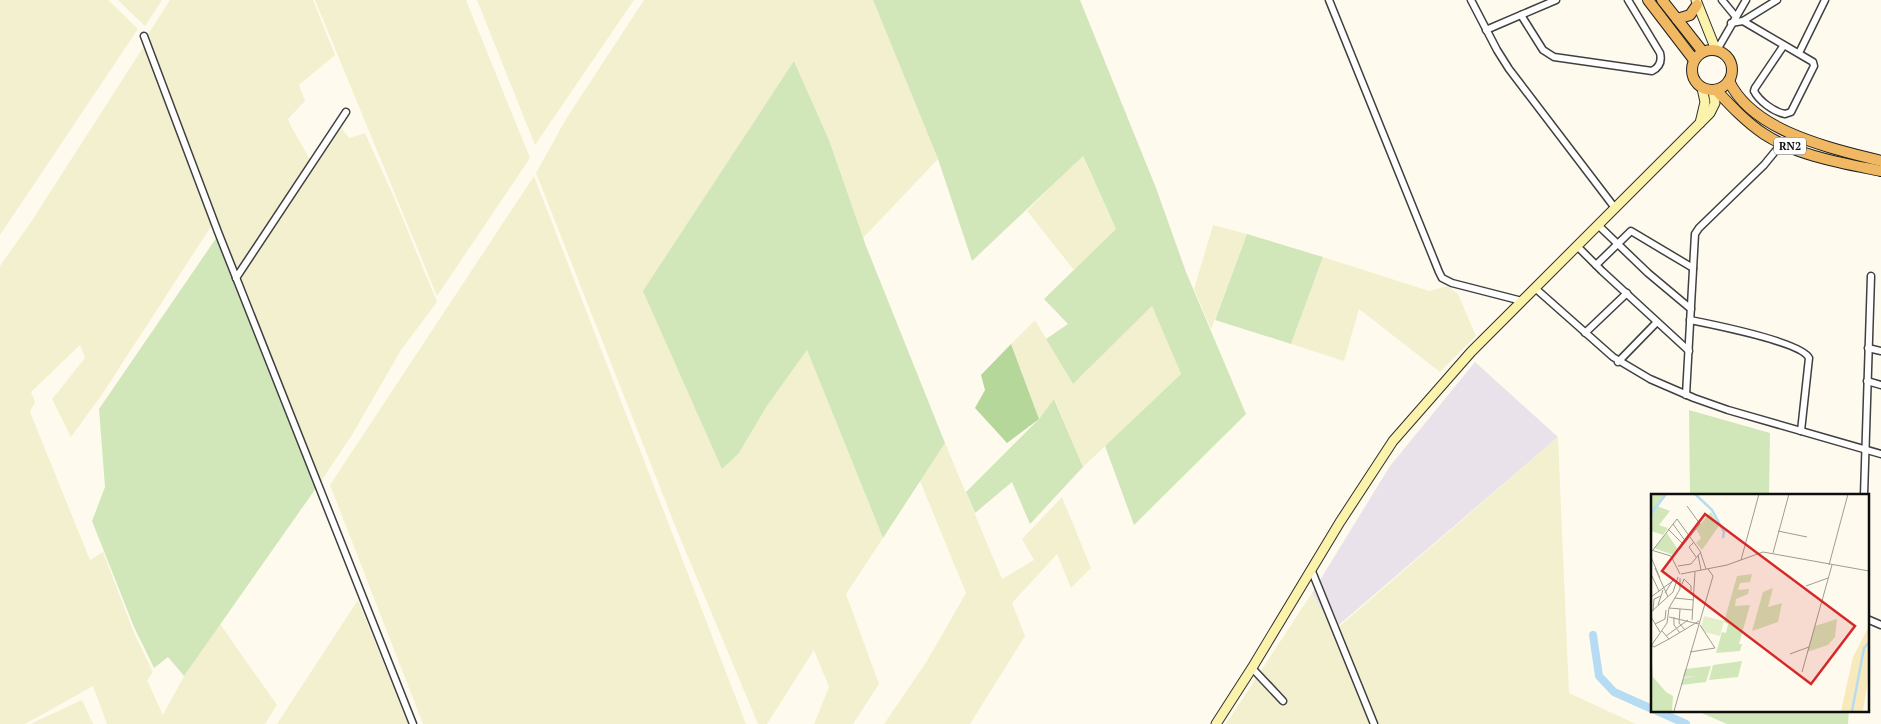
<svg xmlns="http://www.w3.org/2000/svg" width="1881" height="724" font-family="'PT Serif',serif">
	<rect width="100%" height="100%" fill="#fefbee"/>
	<polygon fill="#eae2eb" points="1475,362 1558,437 1333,630 1312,593 1390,466"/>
	<g fill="#f3f0cf">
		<polygon points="0,0 108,0 138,29 0,235"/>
		<polygon points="118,0 162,0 145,26"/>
		<polygon points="170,0 313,0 335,55 299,85 305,101 288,119 291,126 309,158 317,159 340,126 349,138 365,133 393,195 437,302 401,350 352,435 321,481 235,267 147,36"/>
		<polygon points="315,0 466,0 530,158 437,296"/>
		<polygon points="477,0 634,0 535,145"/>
		<polygon points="644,0 873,0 938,159 863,238 829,140 794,61 739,453 767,406 807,350 883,538 846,594 879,684 853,724 814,724 829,687 814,650 767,724 758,724 678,533 536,173 566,119"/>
		<polygon points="144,46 212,225 101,396 71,437 52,399 85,358 80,345 31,392 35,402 30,412 90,560 103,552 134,633 153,672 147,680 163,715 184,676 220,624 277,705 265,724 107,724 93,686 25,724 0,724 0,266 31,222"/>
		<polygon points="1082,155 1116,229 1074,270 1027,211"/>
		<polygon points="534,176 746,724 423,724 330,485"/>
		<polygon points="1213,225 1247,234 1211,329 1194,289"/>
		<polygon points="1323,257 1429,291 1447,286 1458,294 1476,336 1440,372 1359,309 1344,361 1291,344"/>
		<polygon points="1152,306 1181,374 1083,467 1055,400 1039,419 1011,344 1035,320 1073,384"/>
		<polygon points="1558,437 1569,693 1636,724 1226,724 1312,593 1334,631"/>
		<polygon points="945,443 1002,579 1034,560 1022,539 1062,497 1091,568 1071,588 1057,554 1012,603 1025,636 970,724 884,724 927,661 966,593 920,481"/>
		<polygon points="358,600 408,724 277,724 292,701"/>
		<polygon points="82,700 93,724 30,724"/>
	</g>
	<g fill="#d1e7b9">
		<polygon points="873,0 1080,0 1156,188 1186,272 1246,414 1134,525 1105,446 1181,374 1152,306 1073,384 1046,339 1068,324 1044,299 1116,229 1083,156 972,261 938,159"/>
		<polygon points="794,61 829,140 866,246 945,443 883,538 807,350 767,406 739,453 722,469 643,291"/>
		<polygon points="221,231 321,481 184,676 168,657 154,668 134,627 92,521 105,487 99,409"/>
		<polygon points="1247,234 1323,257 1291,344 1215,320"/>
		<polygon points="1054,399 1083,467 1030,524 1012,482 975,513 966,492 1039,419"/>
		<polygon points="1689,410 1770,433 1769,495 1690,495"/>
		<polygon points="1695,710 1849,710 1848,724 1727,724"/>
	</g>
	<polygon fill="#b5d799" points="1011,344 1039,419 1007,443 975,408 985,390 981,375"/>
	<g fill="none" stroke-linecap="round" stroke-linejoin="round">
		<g stroke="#b5dcf3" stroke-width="8">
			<polyline points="1593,635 1599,676 1614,692 1652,709"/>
			<polyline points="1655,710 1686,724"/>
		</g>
		<g stroke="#404040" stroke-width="9">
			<g id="minor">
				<polyline points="1329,0 1439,272 1442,278 1452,283 1522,301"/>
				<polyline points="1471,0 1497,50 1509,69 1615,208"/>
				<polyline points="1722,0 1736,17"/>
				<path d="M1521 15 1543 50 1554 57 1652 71C1660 67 1662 61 1660 53L1628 0"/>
				<path d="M1743 21 1813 62 1814 66 1791 112 1785 114C1774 112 1759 101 1754 91L1755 88 1784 45"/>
				<polyline points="1731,23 1743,21 1777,0"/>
				<polyline points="1486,30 1556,0"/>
				<polyline points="144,36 218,232 413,724"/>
				<polyline points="1717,50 1746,0"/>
				<polyline points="1799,53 1825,0"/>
				<polyline points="1598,225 1648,273 1691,309"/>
				<polyline points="1577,246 1602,271 1689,351"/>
				<polyline points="1596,265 1631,231 1693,268"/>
				<polyline points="236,278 346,112"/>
				<polyline points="1535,288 1613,357 1650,379 1694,398 1728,410 1881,454"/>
				<path d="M1690 320C1710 324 1802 342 1809 358L1801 431"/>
				<polyline points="1585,333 1627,293"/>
				<polyline points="1868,348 1881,351"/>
				<polyline points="1618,362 1657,322"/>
				<polyline points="1867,381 1881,385"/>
				<polyline points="1686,395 1695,234 1699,228 1764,165 1782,143"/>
				<polyline points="1864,495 1871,276"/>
				<polyline points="1311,569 1374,724"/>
				<polyline points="1867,619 1881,625"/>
				<polyline points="1252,668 1283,701"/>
			</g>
		</g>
		<g stroke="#2f2f2f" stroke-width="11">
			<g id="secondary">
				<polyline points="1696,0 1716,50"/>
				<polyline points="1700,123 1705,102 1702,88"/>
				<polyline points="1216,724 1252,668 1340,522 1393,441 1471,352 1710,113 1715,103 1713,91"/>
			</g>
		</g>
		<g stroke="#1e1e1e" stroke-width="12">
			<g id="trunk">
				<polyline points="1648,0 1694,60"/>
				<polyline points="1662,0 1703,52"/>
				<polyline points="1677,19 1690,15 1697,5"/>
				<circle cx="1712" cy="70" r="20"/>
				<path d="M1729 81C1753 132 1831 148 1881 161"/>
				<path d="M1716 90C1731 106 1746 122 1764 134 1798 156 1842 163 1881 171"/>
			</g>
		</g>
		<use href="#minor" stroke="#fff" stroke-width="6"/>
		<use href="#secondary" stroke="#fbf2ac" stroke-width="9"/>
		<use href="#trunk" stroke="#f0b863" stroke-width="10"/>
	</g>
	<g text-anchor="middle" stroke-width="5" stroke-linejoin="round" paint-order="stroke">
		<rect fill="#fff" stroke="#565656" stroke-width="1" x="1774" y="137.5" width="32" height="17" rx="4"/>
		<g font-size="11" font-weight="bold" fill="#0d0d0d">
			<text x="1790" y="150">RN2</text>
		</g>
	</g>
	<g transform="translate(1651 494)">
		<rect width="218" height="218" fill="#fefbee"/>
		<path d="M0 0H14L6 12 19 17 8 31 17 34 12 41 0 37V20L3 16 0 19ZM60 18 68 32 51 56 45 49 50 44 45 35ZM16 39 27 56 22 61 3 54ZM101 80 99 88 89 89 87 96 98 95 97 100 85 105 84 112 99 111 88 150H91L89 157 65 159 71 138 75 139 77 130 73 128 86 82ZM122 94 117 113 131 109 127 128 101 137 112 98ZM186 125 184 143 177 151 156 158 164 132ZM0 153 2 183 15 198 22 202 21 217H0ZM91 167 87 183 58 186 62 171ZM60 172 55 188 30 191 32 184 45 182 32 183 34 175Z" fill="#d1e7b9"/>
		<path d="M217 134V186L212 217H190L202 163Z" fill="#f8eabc"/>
		<path d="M53 122 73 127 69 142 53 138 50 133Z" fill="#e2efca"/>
		<path fill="none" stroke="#b5dcf3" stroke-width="2.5" d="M44 0 61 16 73 38 72 44M0 20 15 0M201 217 213 154 218 148"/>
		<path fill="none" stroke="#9e9c94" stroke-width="1" d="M22 30 35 48M17 35 32 50M127 37 156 43M43 48 38 53 45 63M0 56 20 62 29 80M2 56 26 25 49 57 55 75M28 56 49 30 36 12M122 59 138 0M47 61 50 76M0 63 9 84M90 66 108 0M178 71 197 0M27 72 40 70 50 58M4 74 17 103M0 80 8 97M30 80 76 71 112 58 218 77M31 90 33 85 40 92V97M155 92 177 84M14 99 23 84M0 103 23 86M24 104 43 106M7 111 12 96M18 114 42 116M29 115 28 129 34 136M2 117 3 105 10 102M0 118 22 98 27 83M0 123 9 138M18 123 48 130M23 123V131L29 139M41 126 44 78M4 130 14 125 15 116M11 137 18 145 48 127M15 142 37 126M0 151 3 153 18 145M0 152 16 129 18 114 29 95V84M39 158 64 154 49 131M139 160 158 153M151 178 181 71M23 217 62 82 57 75"/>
		<path fill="#d62828" fill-opacity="0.15" stroke="#d62828" stroke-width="2.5" d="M54 20 204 132 160 190 11 77Z"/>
		<rect width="218" height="218" fill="none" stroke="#0d0d0d" stroke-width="2.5"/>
	</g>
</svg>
